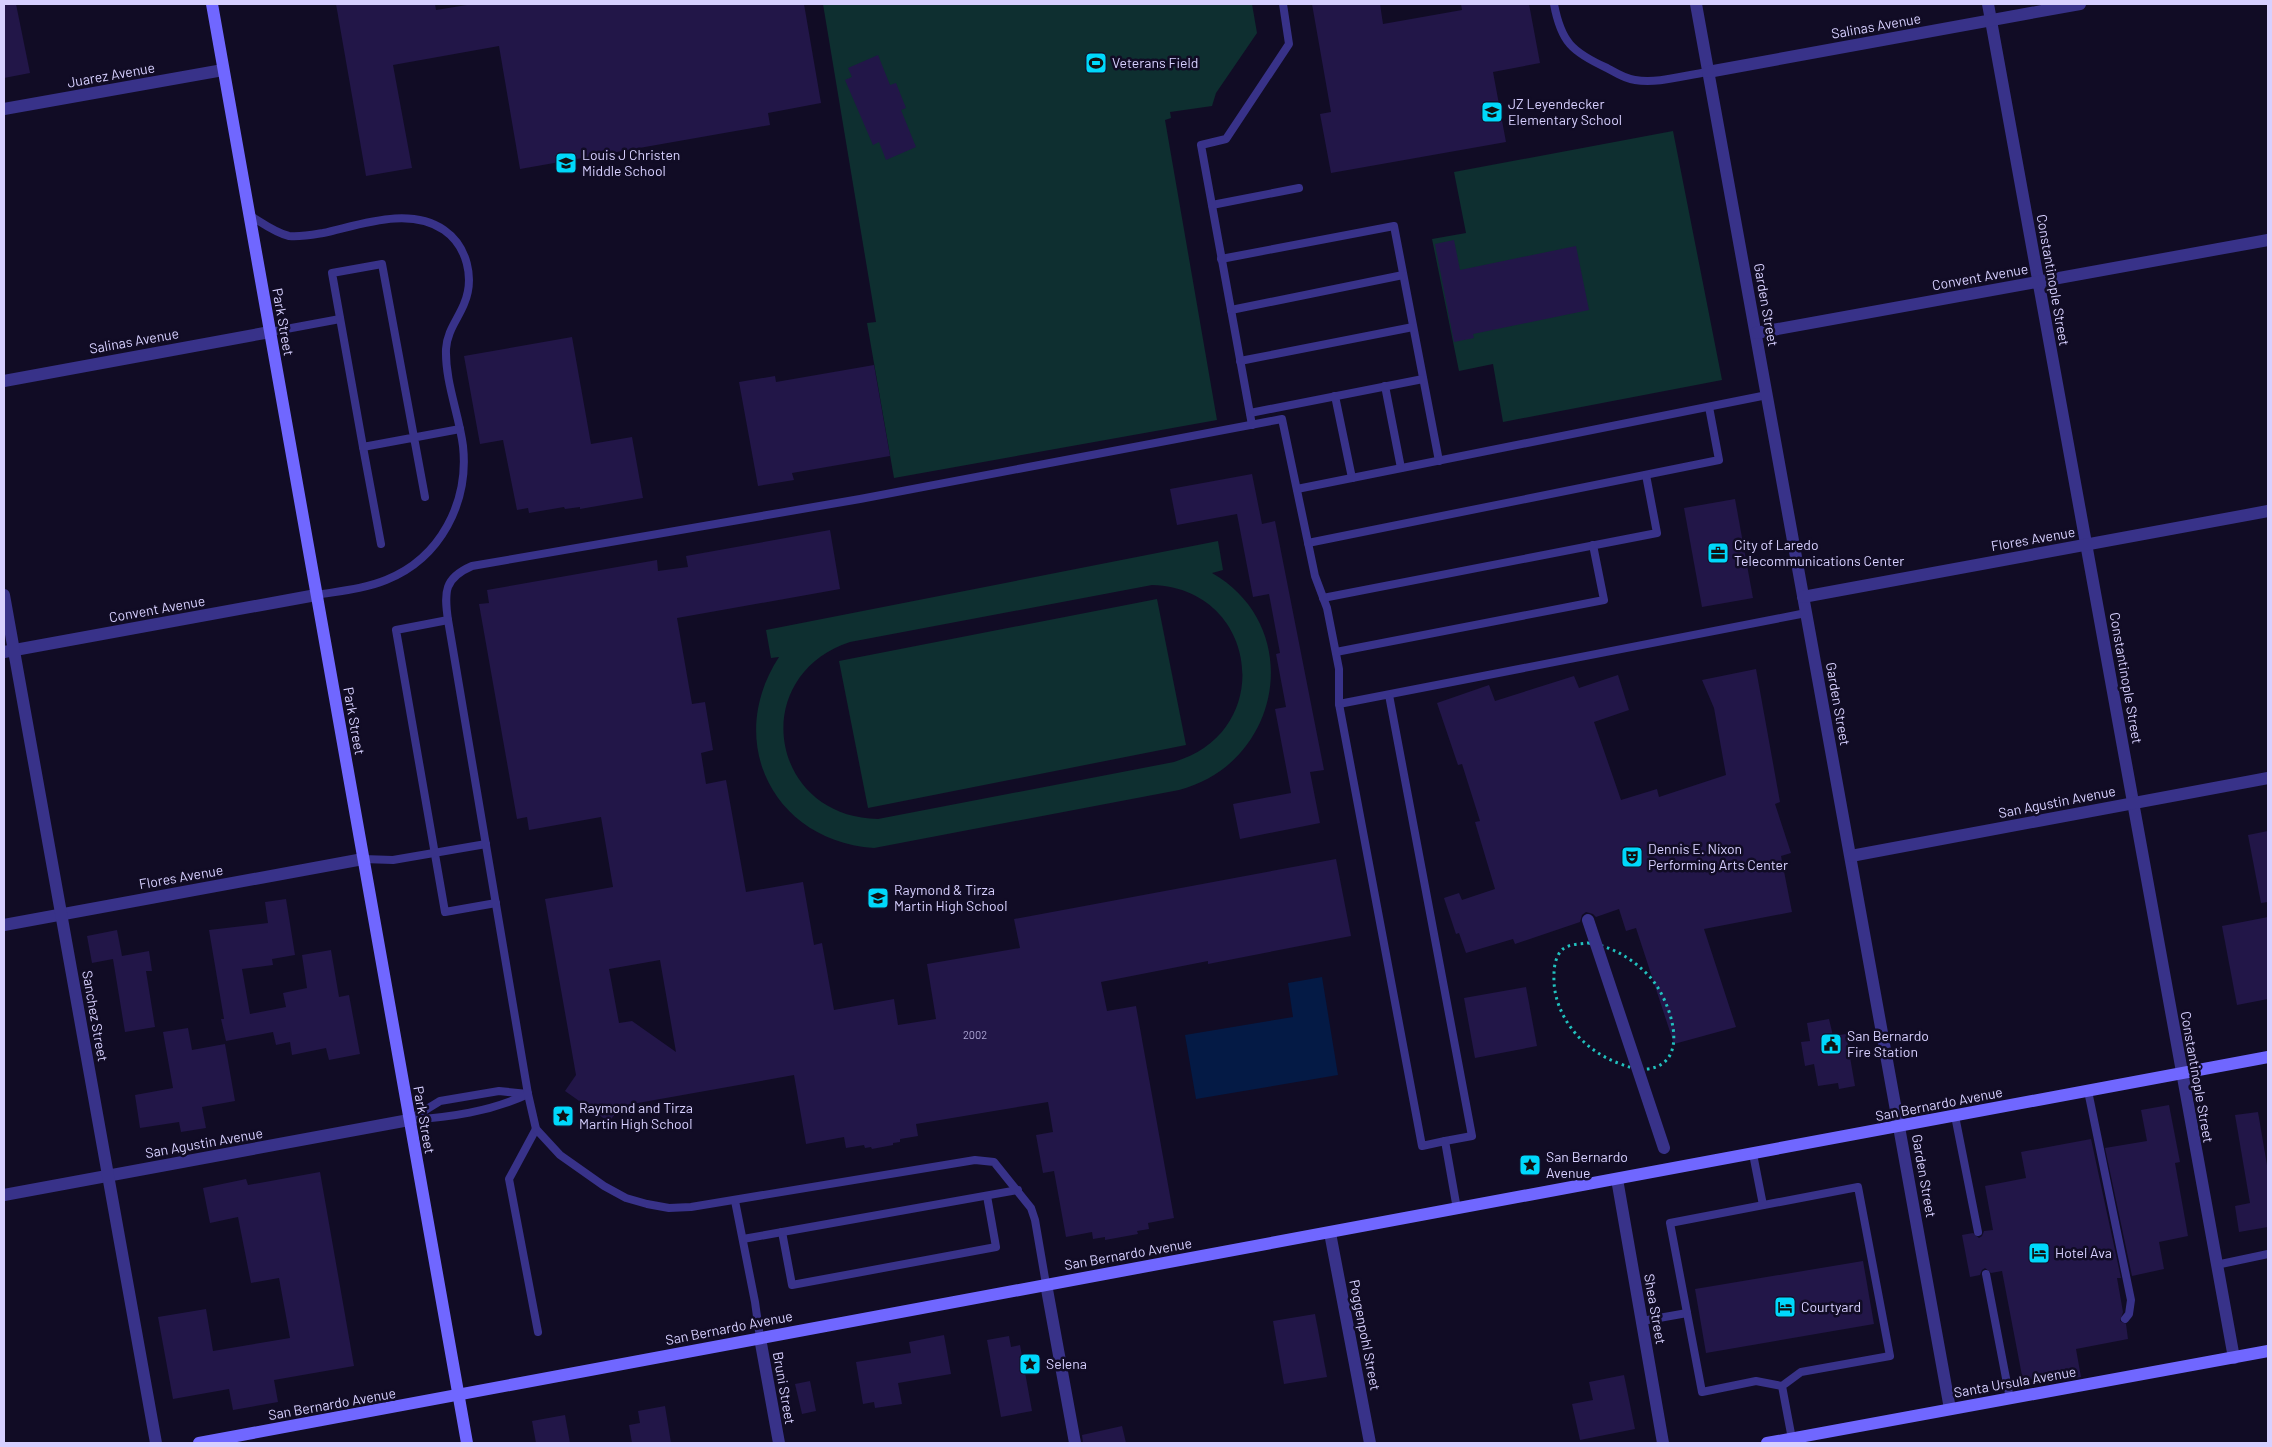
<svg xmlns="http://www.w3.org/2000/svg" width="2272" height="1447" font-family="Barlow,sans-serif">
	<rect width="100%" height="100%" fill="#110c25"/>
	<g fill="#0e2f30" fill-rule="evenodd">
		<polygon points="823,4 1252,4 1257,33 1216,93 1212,106 1170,112 1171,118 1165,120 1217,420 894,478 867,323 876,322"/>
		<polygon points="1673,131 1722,380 1503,422 1493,364 1459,371 1432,239 1466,233 1454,172"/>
		<path d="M1218 541 1223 570 1212 573C1306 627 1282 763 1179 790L874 848C773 841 724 741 779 657L771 658 766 630ZM1152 585C1259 588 1277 732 1174 762L878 819C769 817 747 676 850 642Z"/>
		<polygon points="1157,599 1186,745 868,808 839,661"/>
	</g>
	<polygon fill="#041a45" points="1322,977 1338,1075 1196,1099 1185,1035 1293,1017 1288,983"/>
	<g fill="#221648" fill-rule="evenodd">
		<polygon points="4,4 16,4 30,73 4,78"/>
		<polygon points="336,4 435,4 436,10 473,4 804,4 821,103 768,113 770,125 520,169 499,46 393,65 412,168 366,176"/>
		<polygon points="1312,4 1380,4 1383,24 1462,10 1461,4 1529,4 1540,63 1493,72 1506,142 1331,173 1320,114 1331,112"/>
		<polygon points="878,55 890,85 896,83 906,108 901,110 916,147 886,160 879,142 873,145 845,80 852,77 848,68"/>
		<polygon points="1454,240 1460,270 1576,246 1589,310 1473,334 1474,338 1454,342 1435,244"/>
		<polygon points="572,337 591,444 632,437 643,498 580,509 580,507 565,509 564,507 529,513 528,508 517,510 503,440 480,444 464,356"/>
		<polygon points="874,365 890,456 792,473 794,480 758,486 739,382 775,376 776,382"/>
		<polygon points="1252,474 1262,524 1275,521 1324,770 1310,772 1320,823 1240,839 1233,804 1291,793 1275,709 1286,707 1276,654 1280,653 1269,594 1253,597 1237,514 1177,525 1170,489"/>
		<polygon points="1735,499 1753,598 1702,607 1684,508"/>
		<path d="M830 530 840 589 677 618 692 704 705 702 713 750 701 753 706 784 726 780 746 892 803 882 814 945 822 943 834 1010 894 999 898 1025 936 1019 927 964 1020 948 1014 919 1336 859 1351 936 1208 964V961L1101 982 1107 1011 1136 1006 1174 1218 1148 1223 1149 1229 1137 1231 1138 1234 1105 1240V1237L1093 1239 1092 1232 1066 1237 1054 1171 1043 1173 1036 1135 1053 1132 1048 1102 916 1124 918 1136 900 1139V1142L893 1143V1145L872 1149 871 1147 865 1148 864 1145 846 1148 844 1137 806 1144 794 1075 621 1106 609 1122 565 1091 576 1075 545 899 613 887 601 817 529 830 527 817 517 819 479 604 489 603 487 590 657 560 658 571 688 567 686 556ZM660 960 676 1052 632 1021 619 1023 609 969Z"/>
		<polygon points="1756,669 1780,802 1775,804 1791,853 1781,856 1792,912 1704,929 1736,1027 1674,1044 1636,928 1626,931 1619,909 1596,917 1593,914 1586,912 1582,915 1580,922 1515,944 1513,939 1466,953 1459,933 1456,934 1444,898 1459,893 1462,900 1495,889 1475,822 1480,821 1462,764 1458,765 1437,703 1489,685 1495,701 1574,676 1579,688 1618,675 1629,710 1594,722 1621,800 1657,789 1659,797 1726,775 1714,708 1702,680"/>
		<polygon points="2268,831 2268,902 2261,903 2248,835"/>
		<polygon points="286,899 295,955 272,959 273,965 242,969 250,1014 286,1007 283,993 307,988 302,955 331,950 339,997 349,995 360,1054 329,1060 326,1048 292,1055 290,1042 276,1045 273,1032 226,1041 221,1019 224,1019 209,930 268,923 265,902"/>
		<polygon points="2268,917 2268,999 2237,1005 2222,926"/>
		<polygon points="117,930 122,956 149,951 152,971 146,971 155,1027 125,1032 113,959 92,963 87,936"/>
		<polygon points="1526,987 1537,1046 1475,1058 1464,998"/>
		<polygon points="1829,1019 1833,1036 1846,1034 1855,1086 1839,1089 1838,1083 1818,1086 1814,1064 1805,1066 1801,1042 1810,1041 1807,1023"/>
		<polygon points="188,1028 192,1050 225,1044 235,1101 202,1107 206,1128 181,1132 179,1122 140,1128 135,1095 173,1088 163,1032"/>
		<polygon points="2169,1105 2180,1162 2175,1163 2188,1236 2159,1242 2164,1269 2132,1276 2105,1148 2147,1141 2141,1110"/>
		<polygon points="2258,1112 2268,1171 2268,1227 2239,1232 2235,1206 2250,1203 2235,1115"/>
		<polygon points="2091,1139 2121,1278 2117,1278 2123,1312 2120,1321 2126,1324 2128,1339 2076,1349 2081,1377 2048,1383 2047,1376 2023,1381 2002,1271 1991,1273 1985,1268 1982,1270 1980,1275 1970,1277 1962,1235 1973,1233 1979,1238 1982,1236 1984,1231 1993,1230 1985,1186 2026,1178 2021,1152"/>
		<polygon points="320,1172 354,1366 274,1380 278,1402 233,1410 229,1389 173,1399 158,1317 206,1309 213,1351 290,1338 279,1278 251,1283 238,1217 210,1223 203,1188 246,1179 248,1185"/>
		<polygon points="1863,1261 1874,1324 1706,1353 1695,1289"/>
		<polygon points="1315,1314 1327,1377 1284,1384 1273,1321"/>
		<polygon points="944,1335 951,1374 898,1383 902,1404 875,1408 874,1402 863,1404 856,1362 911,1353 909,1342"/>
		<polygon points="1009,1336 1011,1347 1020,1345 1032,1411 1001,1417 987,1340"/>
		<polygon points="1624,1375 1635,1429 1580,1440 1572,1404 1593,1400 1589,1382"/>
		<polygon points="810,1381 816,1411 802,1414 795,1384"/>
		<polygon points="665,1406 671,1443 632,1443 629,1425 640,1423 638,1411"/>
		<polygon points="565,1415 570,1443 536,1443 532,1421"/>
		<polygon points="1122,1426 1126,1443 1083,1443 1082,1435"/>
	</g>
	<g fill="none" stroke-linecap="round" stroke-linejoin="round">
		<path stroke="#21c1be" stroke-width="3" stroke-dasharray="2.5 4" stroke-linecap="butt" d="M1588 943C1612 946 1633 959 1650 977 1670 999 1693 1064 1647 1069 1636 1070 1628 1067 1618 1063 1581 1049 1552 1014 1554 974 1554 966 1556 955 1563 949 1569 944 1580 944 1588 943Z"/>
		<g stroke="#383289" stroke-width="8">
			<path d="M1554 4C1561 42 1572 52 1607 68 1616 73 1625 79 1635 80 1658 84 1685 75 1708 72"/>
			<polyline points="1212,205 1299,188"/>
			<path d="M249 215C261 222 275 233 289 236 301 237 311 235 323 233 360 225 409 206 444 230 467 246 475 278 464 304 458 319 447 331 446 349 445 382 459 414 463 446 469 502 441 558 386 580 364 589 340 591 316 595"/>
			<polyline points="1221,259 1394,226 1439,461"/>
			<polyline points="1231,310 1403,275"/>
			<polyline points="270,332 340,319"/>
			<polyline points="1240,361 1413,327"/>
			<polyline points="1385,386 1401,468"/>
			<polyline points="1335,396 1352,478"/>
			<polyline points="1250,413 1423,379"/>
			<polyline points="1252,425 1201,145 1226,139 1289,44 1283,4"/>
			<polyline points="363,447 381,544"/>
			<polyline points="1297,489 1767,395"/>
			<polyline points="425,497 382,264 332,273 363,447 460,429"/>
			<polyline points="1308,543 1719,460 1709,407"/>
			<polyline points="1323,598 1657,533 1646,475"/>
			<polyline points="448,620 396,630 445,912 496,903"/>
			<polyline points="1336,652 1604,600 1593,545"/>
			<polyline points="1389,695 1472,1136 1445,1141"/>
			<polyline points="363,859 393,860 486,844"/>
			<path d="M499 1091 528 1094C489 1112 451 1117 409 1120L440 1101Z"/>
			<polyline points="2088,1091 2131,1300 2129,1314 2125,1319"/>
			<polyline points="1955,1116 1978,1232"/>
			<polyline points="536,1129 509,1179 538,1332"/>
			<polyline points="1753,1154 1763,1205"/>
			<polyline points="735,1201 755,1302 760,1338"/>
			<polyline points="1457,1209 1445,1141 1422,1146 1339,704 1806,613"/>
			<polyline points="782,1232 792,1285 996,1247 987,1196"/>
			<polyline points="743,1239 1018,1190"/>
			<polyline points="2216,1265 2268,1254"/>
			<polyline points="1986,1274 2010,1399"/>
			<path d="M1046 1284 1035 1220 1031 1208 994 1162 975 1160 691 1207 669 1208 647 1204 626 1198 604 1186 560 1155 536 1129 528 1094 448 620C444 592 444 578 472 566L860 499 1282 419 1315 576 1327 608 1339 669V704"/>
			<polyline points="1642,1321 1687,1313"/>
			<polyline points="1782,1386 1756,1381 1702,1392 1670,1223 1858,1187 1890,1356 1801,1372 1782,1386 1792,1439"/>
		</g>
		<polyline stroke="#383289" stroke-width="12" points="1588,920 1664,1148"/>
		<g stroke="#383289" stroke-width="12">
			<polyline points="1696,4 1950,1409"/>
			<polyline points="1988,4 2234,1358"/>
			<polyline points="1708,72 2080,4"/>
			<polyline points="4,109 223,70"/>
			<polyline points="1756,333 2268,240"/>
			<polyline points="4,381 270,332"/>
			<polyline points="1803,597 2268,511"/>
			<polyline points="4,652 316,595"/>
			<polyline points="1851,856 2268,778"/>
			<polyline points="4,925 363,859"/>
			<polyline points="1617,1179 1663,1443"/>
			<polyline points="4,1195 409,1120"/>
			<polyline points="1330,1233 1370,1443"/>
			<polyline points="1046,1284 1075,1443"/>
			<polyline points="760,1338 779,1443"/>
		</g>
		<polyline stroke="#383289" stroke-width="12" points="4,595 156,1443"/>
		<g stroke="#7067ff" stroke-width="12">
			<polyline points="212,4 467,1443"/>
			<polyline points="199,1443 2268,1057"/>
			<polyline points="1767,1443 2268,1351"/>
		</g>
	</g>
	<defs>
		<g id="stadium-square" transform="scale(1.125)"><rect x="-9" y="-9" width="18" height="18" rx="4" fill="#00d8fb" stroke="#110c25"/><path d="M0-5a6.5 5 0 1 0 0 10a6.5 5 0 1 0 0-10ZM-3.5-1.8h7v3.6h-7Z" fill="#111"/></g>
		<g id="school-square" transform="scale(1.125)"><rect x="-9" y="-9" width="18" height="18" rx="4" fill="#00d8fb" stroke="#110c25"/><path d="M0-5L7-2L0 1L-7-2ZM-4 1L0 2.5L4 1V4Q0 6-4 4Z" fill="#111"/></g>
		<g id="office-square" transform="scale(1.125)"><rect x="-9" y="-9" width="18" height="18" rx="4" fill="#00d8fb" stroke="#110c25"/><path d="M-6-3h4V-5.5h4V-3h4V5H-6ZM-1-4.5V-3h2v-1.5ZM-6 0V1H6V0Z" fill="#111"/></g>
		<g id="theatre-square" transform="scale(1.125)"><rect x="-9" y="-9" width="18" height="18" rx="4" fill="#00d8fb" stroke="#110c25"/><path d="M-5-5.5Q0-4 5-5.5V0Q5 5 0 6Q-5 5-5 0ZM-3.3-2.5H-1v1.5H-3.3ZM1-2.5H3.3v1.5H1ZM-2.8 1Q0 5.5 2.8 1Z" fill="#111"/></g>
		<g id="civic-square" transform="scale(1.125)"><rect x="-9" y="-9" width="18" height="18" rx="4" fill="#00d8fb" stroke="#110c25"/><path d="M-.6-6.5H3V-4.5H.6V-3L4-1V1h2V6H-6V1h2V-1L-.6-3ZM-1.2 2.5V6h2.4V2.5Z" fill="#111"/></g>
		<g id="sight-square" transform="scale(1.125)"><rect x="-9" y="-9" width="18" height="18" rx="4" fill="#00d8fb" stroke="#110c25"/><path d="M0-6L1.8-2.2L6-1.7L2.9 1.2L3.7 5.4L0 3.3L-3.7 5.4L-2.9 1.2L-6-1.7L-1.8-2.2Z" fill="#111"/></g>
		<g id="hotel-square" transform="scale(1.125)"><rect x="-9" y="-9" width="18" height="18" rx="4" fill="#00d8fb" stroke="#110c25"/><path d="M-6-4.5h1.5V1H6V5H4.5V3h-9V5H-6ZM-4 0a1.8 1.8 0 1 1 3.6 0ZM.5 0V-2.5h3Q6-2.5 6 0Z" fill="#111"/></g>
	</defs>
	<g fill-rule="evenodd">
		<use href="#stadium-square" x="1096" y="63"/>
		<use href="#school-square" x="1492" y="112"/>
		<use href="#school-square" x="566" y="163"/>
		<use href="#office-square" x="1718" y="553"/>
		<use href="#theatre-square" x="1632" y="857"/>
		<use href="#school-square" x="878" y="898"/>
		<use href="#civic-square" x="1831" y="1044"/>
		<use href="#sight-square" x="563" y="1116"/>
		<use href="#sight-square" x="1530" y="1165"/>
		<use href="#hotel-square" x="2039" y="1253"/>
		<use href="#hotel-square" x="1785" y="1307"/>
		<use href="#sight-square" x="1030" y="1364"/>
	</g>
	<g text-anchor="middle" stroke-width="5" stroke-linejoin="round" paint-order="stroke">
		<g font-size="11" fill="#aaa2d1">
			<text x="975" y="1039">2002</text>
		</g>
		<g font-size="14" fill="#d7d0ff" stroke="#110c25">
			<text transform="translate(1876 26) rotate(-10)" y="5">Salinas Avenue</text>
			<text transform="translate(111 75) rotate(-10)" y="5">Juarez Avenue</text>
			<text transform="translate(1980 277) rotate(-10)" y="5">Convent Avenue</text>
			<text transform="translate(2053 280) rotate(80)" y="5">Constantinople Street</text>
			<text transform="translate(1766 305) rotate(80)" y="5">Garden Street</text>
			<text transform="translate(283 322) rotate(80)" y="5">Park Street</text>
			<text transform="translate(134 341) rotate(-10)" y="5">Salinas Avenue</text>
			<text transform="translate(2033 539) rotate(-10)" y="5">Flores Avenue</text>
			<text transform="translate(157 609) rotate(-10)" y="5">Convent Avenue</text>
			<text transform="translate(2126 678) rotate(80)" y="5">Constantinople Street</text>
			<text transform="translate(1838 704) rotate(80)" y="5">Garden Street</text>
			<text transform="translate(354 721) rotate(80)" y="5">Park Street</text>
			<text transform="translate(2057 802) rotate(-11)" y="5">San Agustin Avenue</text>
			<text transform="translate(181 877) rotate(-10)" y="5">Flores Avenue</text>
			<text transform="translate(95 1016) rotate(80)" y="5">Sanchez Street</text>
			<text transform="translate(2197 1077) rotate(80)" y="5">Constantinople Street</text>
			<text transform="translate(1939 1104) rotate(-11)" y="5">San Bernardo Avenue</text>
			<text transform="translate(424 1120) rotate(80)" y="5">Park Street</text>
			<text transform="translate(204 1143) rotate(-10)" y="5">San Agustin Avenue</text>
			<text transform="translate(1924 1176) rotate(80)" y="5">Garden Street</text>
			<text transform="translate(1128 1254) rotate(-10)" y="5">San Bernardo Avenue</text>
			<text transform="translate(1655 1309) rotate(80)" y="5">Shea Street</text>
			<text transform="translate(729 1328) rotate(-11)" y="5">San Bernardo Avenue</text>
			<text transform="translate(1365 1335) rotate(79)" y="5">Poggenpohl Street</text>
			<text transform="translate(2015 1382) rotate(-10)" y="5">Santa Ursula Avenue</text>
			<text transform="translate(784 1388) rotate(80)" y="5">Bruni Street</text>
			<text transform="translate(332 1404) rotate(-10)" y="5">San Bernardo Avenue</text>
		</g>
		<g font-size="14" fill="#d7d0ff" stroke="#110c25" text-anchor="start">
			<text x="1112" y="68">Veterans Field</text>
			<text x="1508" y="109">JZ Leyendecker<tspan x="1508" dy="16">Elementary School</tspan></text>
			<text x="582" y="160">Louis J Christen<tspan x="582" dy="16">Middle School</tspan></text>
			<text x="1734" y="550">City of Laredo<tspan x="1734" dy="16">Telecommunications Center</tspan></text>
			<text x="1648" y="854">Dennis E. Nixon<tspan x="1648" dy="16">Performing Arts Center</tspan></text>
			<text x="894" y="895">Raymond &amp; Tirza<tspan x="894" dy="16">Martin High School</tspan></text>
			<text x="1847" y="1041">San Bernardo<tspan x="1847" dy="16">Fire Station</tspan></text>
			<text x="579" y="1113">Raymond and Tirza<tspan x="579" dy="16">Martin High School</tspan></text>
			<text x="1546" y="1162">San Bernardo<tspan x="1546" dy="16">Avenue</tspan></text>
			<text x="2055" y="1258">Hotel Ava</text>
			<text x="1801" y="1312">Courtyard</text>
			<text x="1046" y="1369">Selena</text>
		</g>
	</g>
	<rect width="2272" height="1447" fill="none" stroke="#d7d0ff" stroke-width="10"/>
</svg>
